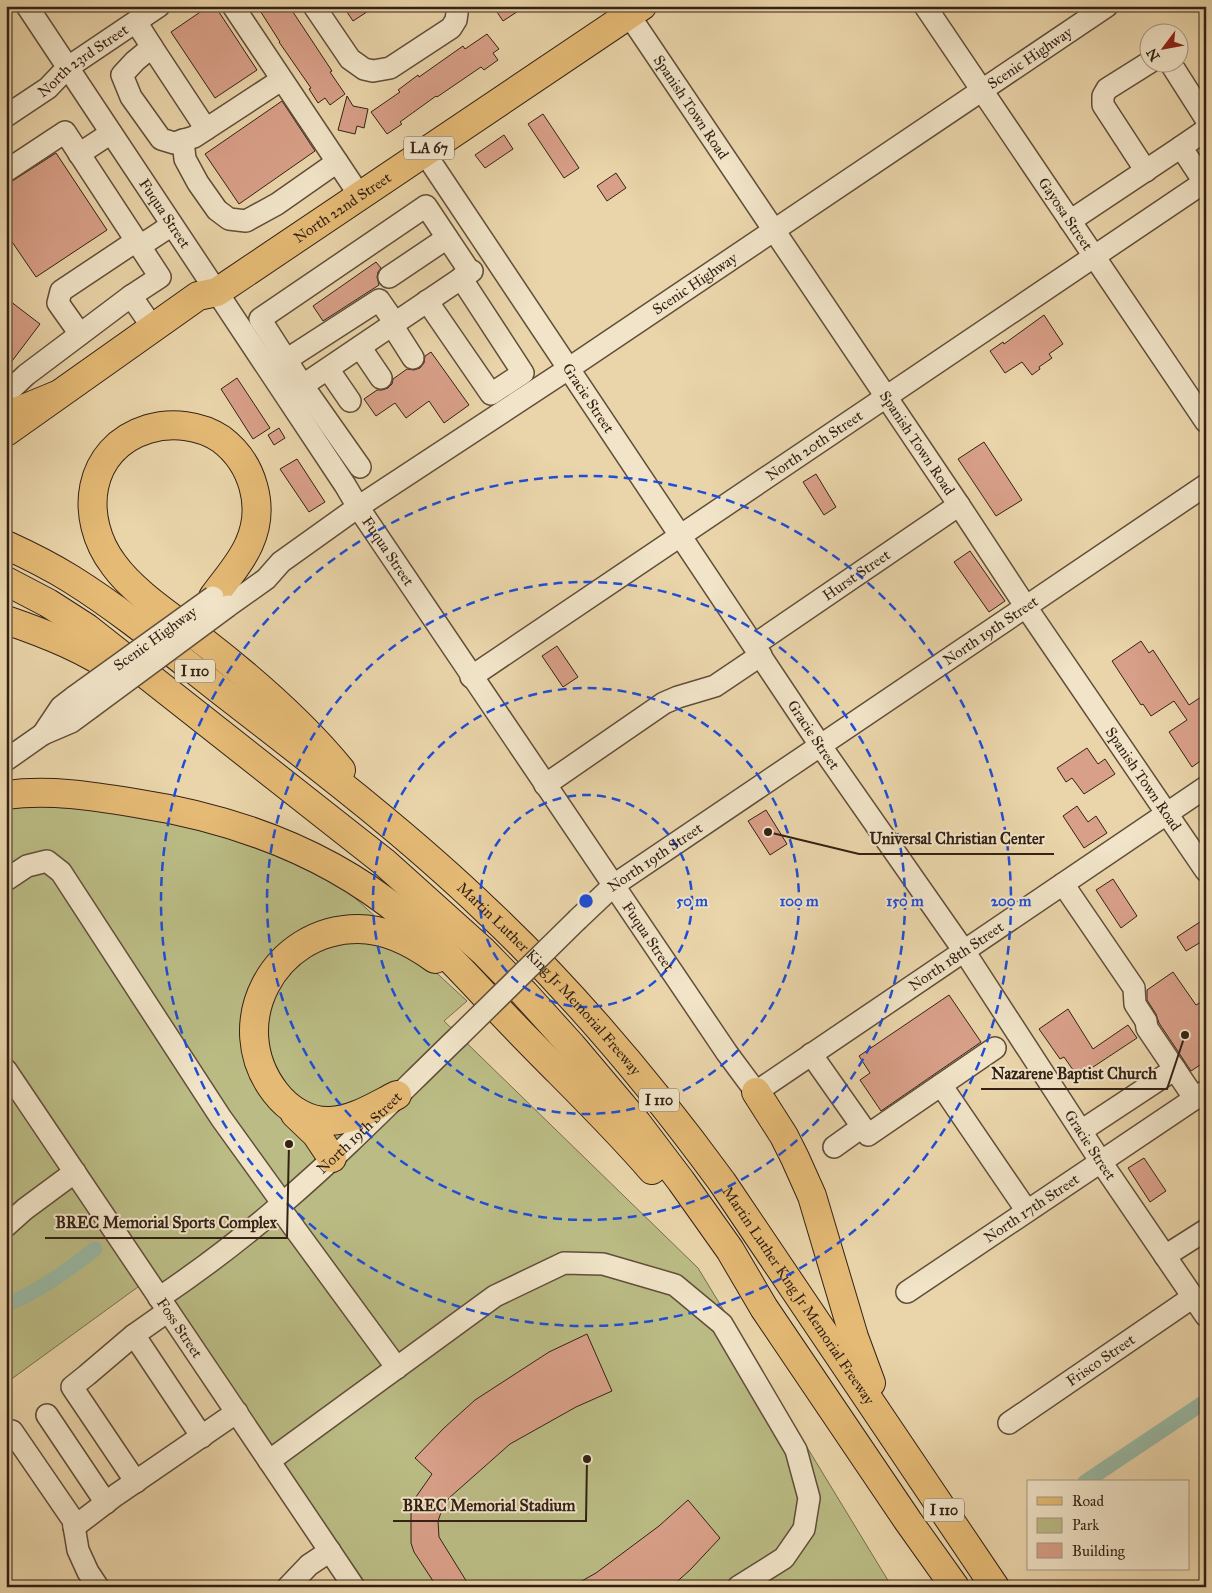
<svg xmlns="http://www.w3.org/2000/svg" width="1212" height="1593" font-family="'IM FELL Great Primer',serif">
	<rect width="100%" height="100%" fill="#ead5aa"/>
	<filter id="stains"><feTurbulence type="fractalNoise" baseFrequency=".004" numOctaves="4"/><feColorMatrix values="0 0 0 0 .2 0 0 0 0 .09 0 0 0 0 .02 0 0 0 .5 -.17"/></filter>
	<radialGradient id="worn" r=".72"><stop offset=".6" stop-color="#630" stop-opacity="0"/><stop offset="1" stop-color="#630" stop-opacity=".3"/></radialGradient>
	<polygon fill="#bbbc85" stroke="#776e4d" points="38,806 96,810 174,823 254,846 329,874 467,1001 444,1021 698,1268 892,1587 361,1587 153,1276 6,1383 6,809"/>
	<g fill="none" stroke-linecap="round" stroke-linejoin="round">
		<g stroke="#99b9a4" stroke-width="15">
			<path d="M6 1305C39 1291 67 1271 95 1249"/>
			<polyline points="1085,1482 1206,1401"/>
		</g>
	</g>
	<g fill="#d9a089" stroke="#332115">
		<polygon points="209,6 215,6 257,70 215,98 171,32"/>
		<polygon points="257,6 289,6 332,71 330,72 345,94 330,105 325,98 318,103 309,89 311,88 279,42 280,42"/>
		<polygon points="343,6 376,6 353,21"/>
		<polygon points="493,6 526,6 503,21"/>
		<polygon points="487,34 499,49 493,53 498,60 484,70 481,67 437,97 436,96 400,122 402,124 387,134 371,112 400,92 398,90 418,75 419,77 463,46 465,49"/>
		<polygon points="347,96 353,106 368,109 364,128 357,126 355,134 338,130"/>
		<polygon points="282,101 315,151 239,204 205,154"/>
		<polygon points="543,114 579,168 564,178 528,124"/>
		<polygon points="504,135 513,149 485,168 475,155"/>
		<polygon points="56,153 107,230 36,277 6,233 6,185"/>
		<polygon points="616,173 626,188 607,201 597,186"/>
		<polygon points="376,262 381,268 378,272 377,277 379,285 323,321 313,306"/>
		<polygon points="6,298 40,324 6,369"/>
		<polygon points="1044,315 1063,344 1049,354 1052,358 1039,367 1040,369 1032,375 1022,362 1005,373 990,351 1003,342 1004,344"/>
		<polygon points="431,352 469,405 444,423 429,401 406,418 395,403 376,416 364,399 377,390 382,390 388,388 392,384 393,379 407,369 414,370 420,368 424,363 425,356"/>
		<polygon points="237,378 270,428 253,439 221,389"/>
		<polygon points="279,428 285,438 274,445 268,435"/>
		<polygon points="984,442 1022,500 996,516 958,459"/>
		<polygon points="297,459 325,502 309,512 280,469"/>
		<polygon points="816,474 836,507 824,515 803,482"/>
		<polygon points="970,551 1005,601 989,612 954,562"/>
		<polygon points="1141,641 1149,653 1153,650 1189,705 1201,697 1206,704 1206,757 1192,767 1169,732 1187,720 1174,701 1151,716 1143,704 1141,705 1112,661"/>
		<polygon points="557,646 578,677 563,687 542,656"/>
		<polygon points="1087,748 1098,764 1105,759 1115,774 1084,794 1072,778 1066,782 1057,768"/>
		<polygon points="1077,806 1088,822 1096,816 1107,833 1084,848 1063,816"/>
		<polygon points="766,810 787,844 770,855 748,821"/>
		<polygon points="1113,879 1137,916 1121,928 1096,890"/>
		<polygon points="1206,918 1206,939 1186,951 1177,937"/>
		<polygon points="1173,972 1196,1005 1206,999 1206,1061 1191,1071 1159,1023 1156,1014 1147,1000 1147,990"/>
		<polygon points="949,995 981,1042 881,1111 860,1080 870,1073 859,1056"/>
		<polygon points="1068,1009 1093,1049 1128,1025 1137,1038 1078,1077 1064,1057 1060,1059 1039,1029"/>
		<polygon points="1144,1158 1166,1191 1150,1202 1128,1168"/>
		<polygon points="587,1334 612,1391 576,1407 510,1444 449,1498 443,1507 438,1521 439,1537 470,1587 437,1587 414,1552 411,1543 411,1504 432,1474 415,1458 444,1428 475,1400 549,1352"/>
		<polygon points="688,1500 720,1538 690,1570 671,1587 571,1587 596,1573 659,1526"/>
	</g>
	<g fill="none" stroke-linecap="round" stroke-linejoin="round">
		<g stroke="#614e3a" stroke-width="24">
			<g id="minor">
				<path id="s1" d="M27 6 345 485 358 507 727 1053 756 1092 1206 787"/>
				<polyline points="233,6 360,196"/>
				<polyline points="314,6 350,59 364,69 373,71 390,68 451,28 456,20 458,6"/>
				<path id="s2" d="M925 6 1206 422"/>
				<path id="s3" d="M629 15 959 505 1026 607 1206 871"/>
				<polyline points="136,22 152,47 135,61 122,75 131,97 161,139 174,143 194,137 281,80"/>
				<polyline points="152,47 206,129"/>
				<polyline points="1168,62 1171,64 1206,119"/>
				<path id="s4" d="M6 116 48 88 67 68 159 6"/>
				<polyline points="183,140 185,159 198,183 217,210 229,219 246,221 277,204 337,162"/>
				<polyline points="1181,147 1200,134 1206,129"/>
				<path id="s5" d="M424 152 820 745 964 951 1101 1162 1206 1316"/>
				<polyline points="79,154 111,133"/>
				<polyline points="6,171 65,132 160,277 131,296"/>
				<polyline points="1146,171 1103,105 1103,96 1107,89 1150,62"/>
				<polyline points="1070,221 1181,147 1204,182"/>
				<polyline points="140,246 172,225"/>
				<polyline points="389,277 447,238"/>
				<polyline points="427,301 491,394 523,373 461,278"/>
				<polyline points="392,325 413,358"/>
				<polyline points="80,334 58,303 61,291 136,241"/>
				<polyline points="360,347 381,378"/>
				<polyline points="286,360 379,300 395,323"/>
				<polyline points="328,369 350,401"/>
				<polyline points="293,392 472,271"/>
				<polyline points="6,394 26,375 131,296 153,328"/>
				<polyline points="360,467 303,386 260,319 426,206 470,272"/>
				<path id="s6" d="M228 606 266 579 281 562 358 507 568 369 1107 6"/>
				<path id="s7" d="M754 645 959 505"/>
				<path id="s8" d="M471 677 1206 181"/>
				<polyline points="43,734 61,707 74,697"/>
				<polyline points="6,760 43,734 71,722 90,708"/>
				<polyline points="545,785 664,703 678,697 715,686 761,655"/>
				<polyline points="6,880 27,866 47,861 61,872 221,1118 283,1204"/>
				<polyline points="1063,884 1134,988 1135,1004 1146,1021 1147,1028 1195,1099"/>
				<path id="s9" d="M578 919 614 885 1206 485"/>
				<polyline points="811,1054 868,1135 941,1085 1027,1211"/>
				<path id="s10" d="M6 1070 354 1587"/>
				<polyline points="941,1085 995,1048"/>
				<polyline points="1081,1131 1175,1069"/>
				<polyline points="834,1147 862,1127"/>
				<polyline points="279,1207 397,1368"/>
				<polyline points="6,1226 25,1209 75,1172"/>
				<polyline points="1165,1256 1206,1230"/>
				<path id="s11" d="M907 1292 1206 1091"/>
				<path id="s12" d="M159 1298C202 1269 244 1237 283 1203 344 1151 401 1092 459 1036"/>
				<polyline points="168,1311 134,1335 202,1437"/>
				<polyline points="134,1335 87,1375 72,1387 136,1482"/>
				<polyline points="47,1415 106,1503"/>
				<path id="s13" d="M1009 1423 1193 1297"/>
				<polyline points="12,1431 73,1520 78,1550 88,1572 98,1587"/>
				<polyline points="269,1461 495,1296 564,1263 603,1264 675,1285 722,1324 796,1450 809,1498 804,1529 784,1558 738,1587"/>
				<polyline points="74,1527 116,1495 237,1412"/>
				<polyline points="288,1587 309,1565 330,1551"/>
			</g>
		</g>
		<g stroke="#332115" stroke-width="30">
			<g id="major">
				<path id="s14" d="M6 432 198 296 217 292 642 6"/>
			</g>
		</g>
		<g stroke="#332115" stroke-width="30">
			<g id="highway">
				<polyline points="6,416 57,395"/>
				<path id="s15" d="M6 545C28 555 50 566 71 579 127 614 177 657 230 698 318 766 407 834 487 911 574 993 651 1085 722 1182L995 1587"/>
				<polyline points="6,581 48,603 87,628 384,862 483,951 525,994 572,1046 637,1123 681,1181 730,1250 764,1308 908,1521 955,1587"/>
				<path d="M213 597C225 580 241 563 249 544 266 507 253 463 221 439 200 425 172 422 148 429 86 448 78 518 114 565 134 593 175 619 203 641 252 679 301 721 341 770"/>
				<path d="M6 620C47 634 87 650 122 675"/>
				<path d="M6 795C49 789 92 796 135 803 232 818 327 852 403 915 444 949 477 988 514 1026 560 1074 609 1120 652 1170"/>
				<polyline points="756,1092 784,1136 795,1158 812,1196 854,1337 871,1383"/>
				<path d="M397 1095C375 1106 354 1120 330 1121 308 1122 288 1109 275 1092 223 1024 274 929 358 929 386 929 413 943 435 959"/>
				<polyline points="295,1114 316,1134 332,1158"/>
			</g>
		</g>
		<use href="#minor" stroke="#f1e4c8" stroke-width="21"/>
		<use href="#major" stroke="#e5ba75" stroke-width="28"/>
		<use href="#highway" stroke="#e5ba75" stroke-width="28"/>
		<g stroke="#614e3a" stroke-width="24" stroke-linecap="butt">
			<g id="minor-bridge">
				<path id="s16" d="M74 697 213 597"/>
				<polyline points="90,708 228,606"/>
				<polyline points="459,1036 578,919"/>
			</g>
		</g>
		<use href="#minor-bridge" stroke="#f1e4c8" stroke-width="21"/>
	</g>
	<g fill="none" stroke="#1d4ed8" stroke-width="2.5" stroke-dasharray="9 6">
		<circle cx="586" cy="901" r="106"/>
		<circle cx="586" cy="901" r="213"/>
		<circle cx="586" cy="901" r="319"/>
		<circle cx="586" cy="901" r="425"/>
	</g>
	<g text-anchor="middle" stroke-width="4" stroke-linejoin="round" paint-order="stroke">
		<g fill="#f1e4c8" stroke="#6c5c4b" stroke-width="1">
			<rect x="404" y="136.5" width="50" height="23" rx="4"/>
			<rect x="175" y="659.5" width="40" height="23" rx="4"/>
			<rect x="639" y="1088.5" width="40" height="23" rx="4"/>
			<rect x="924" y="1498.5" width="40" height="23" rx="4"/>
		</g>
		<g font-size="14" font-weight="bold" fill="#332115">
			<text x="429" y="153">LA 67</text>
			<text x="195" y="676">I 110</text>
			<text x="659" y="1105">I 110</text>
			<text x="944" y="1515">I 110</text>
		</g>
		<g font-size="15" fill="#332115" stroke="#f1e4c8">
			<text dy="5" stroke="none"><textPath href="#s6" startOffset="972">Scenic Highway</textPath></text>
			<text dy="5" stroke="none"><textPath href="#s4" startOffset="95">North 23rd Street</textPath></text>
			<text dy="5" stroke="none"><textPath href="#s3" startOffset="111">Spanish Town Road</textPath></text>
			<text dy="5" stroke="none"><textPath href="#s14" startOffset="406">North 22nd Street</textPath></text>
			<text dy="5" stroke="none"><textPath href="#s1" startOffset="249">Fuqua Street</textPath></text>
			<text dy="5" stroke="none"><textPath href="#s2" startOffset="251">Gayosa Street</textPath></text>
			<text dy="5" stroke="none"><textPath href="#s6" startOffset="568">Scenic Highway</textPath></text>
			<text dy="5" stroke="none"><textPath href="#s5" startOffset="296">Gracie Street</textPath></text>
			<text dy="5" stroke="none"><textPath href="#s3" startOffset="516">Spanish Town Road</textPath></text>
			<text dy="5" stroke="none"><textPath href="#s8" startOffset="414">North 20th Street</textPath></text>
			<text dy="5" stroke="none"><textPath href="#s1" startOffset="654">Fuqua Street</textPath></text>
			<text dy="5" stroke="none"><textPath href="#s7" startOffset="124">Hurst Street</textPath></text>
			<text dy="5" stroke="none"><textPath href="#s9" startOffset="504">North 19th Street</textPath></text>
			<text dy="5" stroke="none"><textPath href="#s16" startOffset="100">Scenic Highway</textPath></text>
			<text dy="5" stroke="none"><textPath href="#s5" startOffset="701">Gracie Street</textPath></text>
			<text dy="5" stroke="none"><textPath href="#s3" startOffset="921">Spanish Town Road</textPath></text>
			<text dy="5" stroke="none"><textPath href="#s9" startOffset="99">North 19th Street</textPath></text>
			<text dy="5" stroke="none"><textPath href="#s1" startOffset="1119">Fuqua Street</textPath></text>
			<text dy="5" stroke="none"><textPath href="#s1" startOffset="1550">North 18th Street</textPath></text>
			<text dy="5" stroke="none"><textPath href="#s15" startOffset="698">Martin Luther King Jr Memorial Freeway</textPath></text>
			<text dy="5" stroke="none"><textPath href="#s12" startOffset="260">North 19th Street</textPath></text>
			<text dy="5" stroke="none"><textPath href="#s5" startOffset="1196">Gracie Street</textPath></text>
			<text dy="5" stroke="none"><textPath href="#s11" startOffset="150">North 17th Street</textPath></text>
			<text dy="5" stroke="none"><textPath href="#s15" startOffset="1102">Martin Luther King Jr Memorial Freeway</textPath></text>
			<text dy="5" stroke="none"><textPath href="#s10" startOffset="311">Foss Street</textPath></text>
			<text dy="5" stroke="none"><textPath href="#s13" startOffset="111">Frisco Street</textPath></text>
		</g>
	</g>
	<circle cx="586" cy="901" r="8" fill="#1d4ed8" stroke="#f1e4c8" stroke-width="2.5"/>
	<g font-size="15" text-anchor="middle" font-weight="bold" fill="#1d4ed8" stroke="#f1e4c8" stroke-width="4" stroke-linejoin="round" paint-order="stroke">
		<text x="692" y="906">50 m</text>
		<text x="799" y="906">100 m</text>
		<text x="905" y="906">150 m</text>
		<text x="1011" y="906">200 m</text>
	</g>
	<path fill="none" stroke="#332115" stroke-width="2" d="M768 832L859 854H1054M1185 1035L1167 1089H981M289 1144L287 1238H45M587 1459L586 1521H393"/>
	<g fill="#332115" stroke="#f1e4c8" stroke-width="2">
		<circle cx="768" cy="832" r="5"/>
		<circle cx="1185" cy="1035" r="5"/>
		<circle cx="289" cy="1144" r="5"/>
		<circle cx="587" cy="1459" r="5"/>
	</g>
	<g font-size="16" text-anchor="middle" font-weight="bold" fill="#332115" stroke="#f1e4c8" stroke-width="4" stroke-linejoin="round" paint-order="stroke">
		<text x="957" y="844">Universal Christian Center</text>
		<text x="1074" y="1079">Nazarene Baptist Church</text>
		<text x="166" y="1228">BREC Memorial Sports Complex</text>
		<text x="489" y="1511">BREC Memorial Stadium</text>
	</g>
	<rect width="1212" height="1593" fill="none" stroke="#ead5aa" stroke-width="25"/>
	<rect x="8" y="8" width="1197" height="1578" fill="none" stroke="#332115" stroke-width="2.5"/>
	<rect x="12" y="12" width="1187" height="1568" fill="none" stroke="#332115"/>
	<rect x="1027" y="1480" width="162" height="90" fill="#f1e4c8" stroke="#a59680"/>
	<rect x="1037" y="1497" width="25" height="8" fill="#e5ba75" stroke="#a59680"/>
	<text x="1072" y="1506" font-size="15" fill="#332115">Road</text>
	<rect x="1037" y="1518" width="25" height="15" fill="#bbbc85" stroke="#a59680"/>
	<text x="1072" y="1530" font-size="15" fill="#332115">Park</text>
	<rect x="1037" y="1543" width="25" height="15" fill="#d9a089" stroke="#a59680"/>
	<text x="1072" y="1556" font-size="15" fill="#332115">Building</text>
	<g transform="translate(1164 48) rotate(238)"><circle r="24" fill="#f1e4c8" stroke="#a59680"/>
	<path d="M0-4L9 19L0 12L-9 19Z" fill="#8f2418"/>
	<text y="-8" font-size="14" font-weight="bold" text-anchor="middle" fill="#332115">N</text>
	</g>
	<rect width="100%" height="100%" filter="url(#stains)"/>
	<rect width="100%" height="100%" fill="url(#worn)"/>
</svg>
